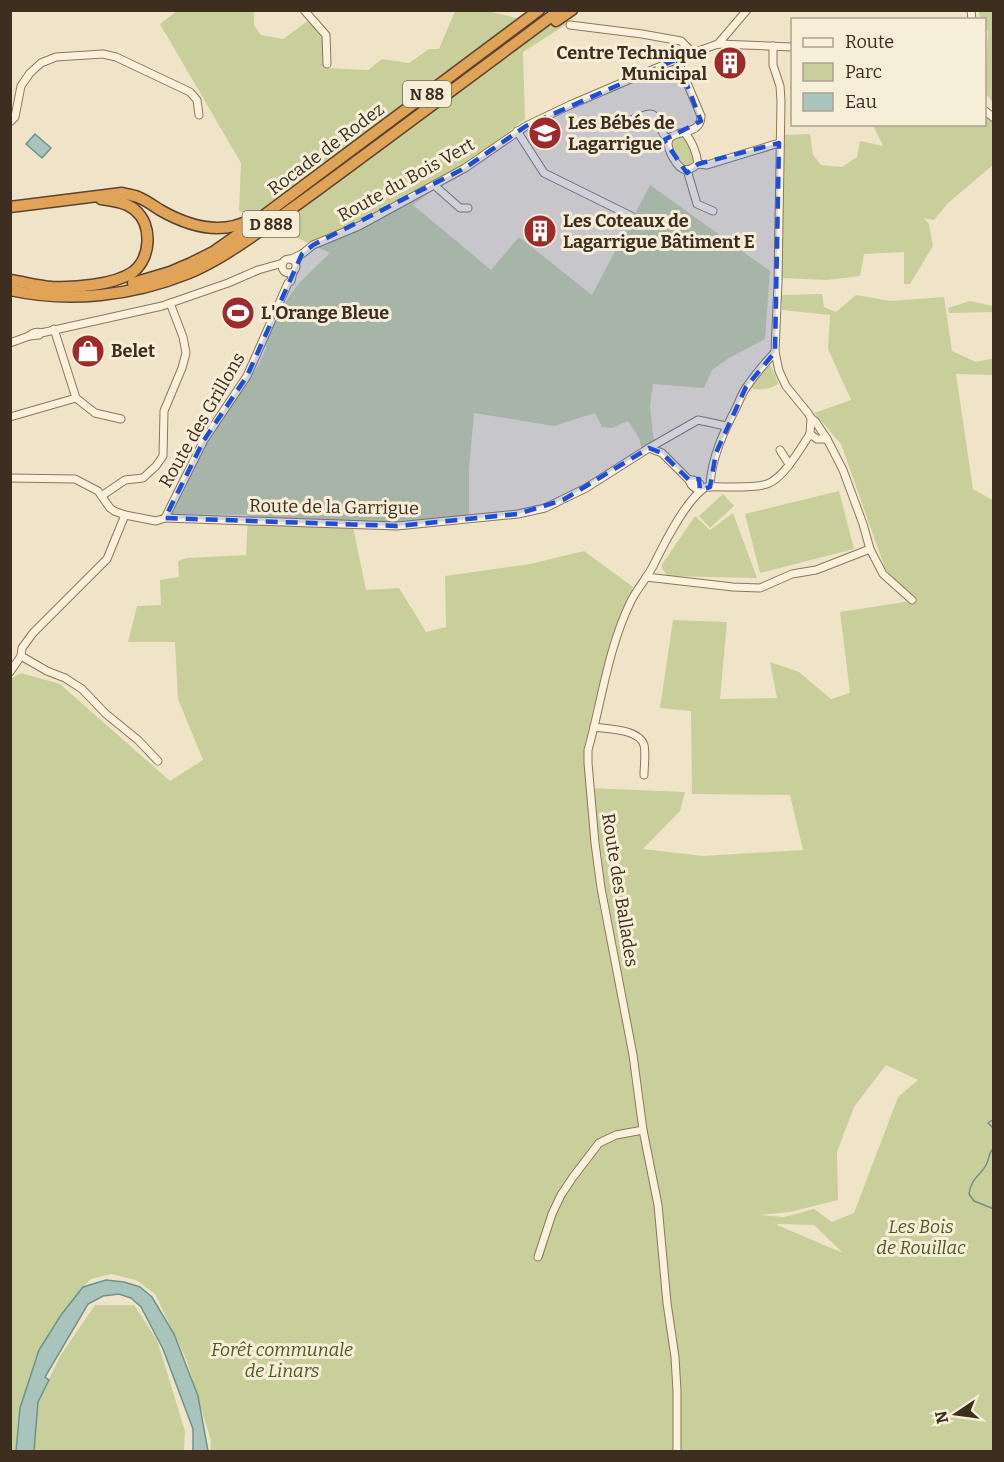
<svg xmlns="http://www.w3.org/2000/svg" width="1004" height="1462" font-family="Bitter,serif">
	<rect width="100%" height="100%" fill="#f0e4c8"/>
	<g fill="#c9cf9b" fill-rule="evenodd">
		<path d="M177 11H254V25L261 35 283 39 309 20 322 37 325 68 368 70 382 59 409 63 429 49H439L455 11H487L517 18 528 11H559L570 22 523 52 525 119 413 205 491 270 519 237 592 295 650 185 770 271 765 339 729 358 712 370 704 388 653 384 650 406 654 443 642 450 639 438 628 421 612 428 602 427 595 413 554 426 474 413 469 469V514L399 527H353L366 590 399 588 426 632 446 627 445 576 530 564 584 551 633 587 609 647 584 747 589 788 685 792 680 811 643 849 703 856 803 850 790 795 692 794 691 711 660 708 673 620 727 622 720 699 777 698 770 662 799 672 831 699 850 693 840 612 911 601 885 568 841 444 814 413 851 400 828 349 830 315 782 310V295L822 294 824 307 836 312 856 295 890 301 944 297 952 351 976 362 994 358 993 375 956 374 973 489 994 501 993 1451H210L211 1441 187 1361 155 1294 136 1280 111 1274 91 1279 83 1287 61 1315 18 1420 16 1451H11L10 679 21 673 60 684 170 781 203 760 178 699 175 642H128L137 606 161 605 160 580 179 577 178 561 187 558 246 555 248 515 172 514 209 440 259 364 266 348V343L278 315 288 298 300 282 330 253 239 211 241 163 160 24ZM886 1065 918 1080 898 1097 854 1213 832 1222 814 1209 784 1217 760 1215 790 1212 838 1200 837 1152 854 1107ZM778 1224 814 1225 843 1253 777 1225Z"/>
		<polygon points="979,11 993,11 993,103 985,92 988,30 985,30 984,20 980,19"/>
		<polygon points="985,115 993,124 993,165 948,203 934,220 924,218 929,224 933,246 910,284 904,284 904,252 864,254 860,276 827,280 782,278 783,135 810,134 813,155 821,165 842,167 857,157 860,141 883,146 873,125 984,124"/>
		<path d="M681 136C689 141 694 155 693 164L689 167H684C677 160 669 150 672 140Z"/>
		<polygon points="970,301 993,306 993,312 949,313 948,308"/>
		<path d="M770 364 778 382V384C771 389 759 391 751 388L750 384 762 369Z"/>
		<polygon points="839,491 854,549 760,573 745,514"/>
		<polygon points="723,494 734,506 710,528 699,516"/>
		<polygon points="733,513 757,578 667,576 661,566 695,516 710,530"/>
		<polygon points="95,1305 134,1305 157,1340 185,1431 184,1451 34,1452 38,1402 60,1356"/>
	</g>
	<g fill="#a9c4bc" stroke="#6f938a" stroke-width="1.5">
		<polygon points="35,134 51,148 42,158 26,144"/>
		<polygon points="106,1280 124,1282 140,1287 152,1297 174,1334 198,1396 208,1451 193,1451 193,1429 163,1349 141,1307 131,1298 119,1294 103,1296 88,1304 45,1377 49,1380 38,1402 34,1451 16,1451 20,1408 39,1350 61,1315 83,1287"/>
	</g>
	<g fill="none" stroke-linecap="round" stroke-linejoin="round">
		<g stroke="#6f938a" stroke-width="1.5">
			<polyline points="994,1119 988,1123 994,1129"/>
			<path d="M994 1148C988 1153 990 1156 987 1163 982 1175 971 1177 969 1194L974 1201 994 1209"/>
		</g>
		<g stroke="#8d765c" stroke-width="9">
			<g id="minor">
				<polyline points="304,10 326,35 327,64"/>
				<polyline points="971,10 972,20"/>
				<polyline points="570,25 642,34 681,41 693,53"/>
				<polyline points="718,44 747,10"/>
				<polyline points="773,46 773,65 780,86 781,101 778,282 775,352 779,371 786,386 808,413 811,418 810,434"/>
				<path d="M677 59 701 116C701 136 676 129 669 139 665 147 677 169 686 170 691 170 694 167 698 164L707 165 779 143"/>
				<polyline points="984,110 994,118"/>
				<polyline points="10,122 15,117 21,86 30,73 41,63 56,57 103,54 116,57 190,92 197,100 199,115"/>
				<path d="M624 123C665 106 648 114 668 141"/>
				<polyline points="517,131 544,173 631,216"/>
				<path d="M685 133C692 141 697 154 698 164"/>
				<polyline points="687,170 697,204 713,211"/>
				<polyline points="434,185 460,208 468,208"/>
				<circle cx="289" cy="266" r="7"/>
				<polyline points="291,259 302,254 313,245 359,226 465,168 526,126 570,105 687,55 718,44 792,47"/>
				<path d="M41 333 39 335 29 336C32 333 37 331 41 333L162 306 228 283 258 270 283 263"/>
				<polyline points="10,343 29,336"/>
				<polyline points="76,398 95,413 121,419"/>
				<polyline points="10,417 76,398 54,329"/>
				<polyline points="811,418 815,421 827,439 843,470 863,524 870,549 883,574 912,600"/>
				<polyline points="810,434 817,439 827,439"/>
				<path d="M649 448 662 453 689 480C691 486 694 489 700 490"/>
				<polyline points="780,450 789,464"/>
				<polyline points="10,478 75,479 98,491 110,508 114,511 125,515 156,521 165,518 204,440 247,376 288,283 291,281 293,272"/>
				<polyline points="689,480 693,480 700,484 700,490"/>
				<path d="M710 487C711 458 724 431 737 406 740 399 743 391 748 385 756 373 765 363 775 352"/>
				<polyline points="103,495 125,480 143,478 156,466 163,456 164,411 182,368 186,353 183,337 170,303"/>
				<polyline points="165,518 397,526 518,514 545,508 586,488 649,448 698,420 726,426"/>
				<polyline points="646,577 733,587 760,588 792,574 816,570 870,549"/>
				<polyline points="21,656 47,671 65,678 82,689 106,714 138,740 158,761"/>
				<polyline points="10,672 21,656 22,648 33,633 107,559 125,515"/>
				<path d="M594 727C608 729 639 729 644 745 646 753 644 767 644 775"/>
				<polyline points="538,1257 552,1214 561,1195 573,1177 599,1143 616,1135 643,1130"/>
				<path d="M677 1452V1391L675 1357 667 1303 658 1205 643 1130 633 1055 601 888 595 843 588 763V750C602 700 608 648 631 601 638 587 649 576 655 562 665 542 687 498 706 487 724 486 752 489 767 484 784 478 800 449 810 434"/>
			</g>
		</g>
		<g stroke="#5b4430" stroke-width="13">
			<g id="highway">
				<polyline points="556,21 572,10"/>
				<path d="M10 207 122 193C128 195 135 195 140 198 147 201 154 206 160 210 188 226 220 236 250 220"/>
				<path d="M10 280C24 282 38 286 52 287 74 288 114 285 133 272 151 258 153 225 135 210 126 202 113 201 101 199"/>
				<polyline points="133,283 170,272 191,263 213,252 243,231 539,10"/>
				<path d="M10 290C70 303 132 296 189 273 215 262 240 245 263 229 302 202 339 174 377 146 438 100 499 56 560 10"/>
			</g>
		</g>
		<use href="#minor" stroke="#faf1dc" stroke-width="7"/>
		<use href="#highway" stroke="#e0a458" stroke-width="10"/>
	</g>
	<path fill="#1d4ed8" fill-opacity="0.2" stroke="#1d4ed8" stroke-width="4.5" stroke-dasharray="12 8" stroke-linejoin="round" d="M677 59 701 121 664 140 687 173 698 164 779 143 775 352 746 387 716 453 710 487 700 490 699 479 689 480 662 453 649 448 563 500 518 514 397 526 165 518 204 440 247 376 302 254 313 245 465 168 526 126Z"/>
	<defs>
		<g id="building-disc" transform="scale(1.725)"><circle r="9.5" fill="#9e2a2b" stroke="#f7eed8"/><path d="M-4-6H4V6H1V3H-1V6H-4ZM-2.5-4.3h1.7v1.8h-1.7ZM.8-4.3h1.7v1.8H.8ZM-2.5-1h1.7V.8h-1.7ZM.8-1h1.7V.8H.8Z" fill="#fff"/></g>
		<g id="school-disc" transform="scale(1.725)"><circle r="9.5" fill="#9e2a2b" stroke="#f7eed8"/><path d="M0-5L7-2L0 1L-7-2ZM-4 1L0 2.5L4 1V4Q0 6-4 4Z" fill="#fff"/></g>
		<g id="stadium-disc" transform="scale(1.725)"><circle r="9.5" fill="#9e2a2b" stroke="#f7eed8"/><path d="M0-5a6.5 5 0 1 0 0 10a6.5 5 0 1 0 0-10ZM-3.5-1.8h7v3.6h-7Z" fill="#fff"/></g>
		<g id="shop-disc" transform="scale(1.725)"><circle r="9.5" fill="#9e2a2b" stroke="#f7eed8"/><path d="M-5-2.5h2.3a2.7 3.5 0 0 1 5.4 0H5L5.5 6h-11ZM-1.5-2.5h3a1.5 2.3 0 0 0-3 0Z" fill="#fff"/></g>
	</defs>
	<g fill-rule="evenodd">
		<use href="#building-disc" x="730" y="63"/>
		<use href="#school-disc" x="545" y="133"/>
		<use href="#building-disc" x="540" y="231"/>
		<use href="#stadium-disc" x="238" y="313"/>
		<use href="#shop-disc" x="88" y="351"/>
	</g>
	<g text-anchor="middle" stroke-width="6" stroke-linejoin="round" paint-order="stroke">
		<g fill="#f7eed8" stroke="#756857" stroke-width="1.5">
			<rect x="403" y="81" width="48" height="26" rx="4.5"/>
			<rect x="242.5" y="211" width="57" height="26" rx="4.5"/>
		</g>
		<g font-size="16" font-weight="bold" fill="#3d2e20">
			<text x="427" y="100">N 88</text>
			<text x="271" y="230">D 888</text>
		</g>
		<g font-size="18" font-weight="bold" fill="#3d2e20" stroke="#f7eed8" text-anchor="start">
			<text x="707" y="59" text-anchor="end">Centre Technique<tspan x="707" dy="21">Municipal</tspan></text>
			<text x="568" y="129">Les Bébés de<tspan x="568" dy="21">Lagarrigue</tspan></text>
			<text x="563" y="227">Les Coteaux de<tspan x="563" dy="21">Lagarrigue Bâtiment E</tspan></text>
			<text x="261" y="319">L'Orange Bleue</text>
			<text x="111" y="357">Belet</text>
		</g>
		<g font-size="18" fill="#3d2e20" stroke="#f7eed8">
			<text transform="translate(326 149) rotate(-37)" y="6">Rocade de Rodez</text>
			<text transform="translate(406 180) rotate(-29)" y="6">Route du Bois Vert</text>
			<text transform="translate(202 420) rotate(-60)" y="6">Route des Grillons</text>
			<text transform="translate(334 507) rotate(1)" y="6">Route de la Garrigue</text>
			<text transform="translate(620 890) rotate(81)" y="6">Route des Ballades</text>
		</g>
		<g font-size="18" font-style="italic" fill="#4d5a26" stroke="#f7eed8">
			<text x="921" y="1233">Les Bois<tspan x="921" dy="21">de Rouillac</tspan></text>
			<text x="282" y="1356">Forêt communale<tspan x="282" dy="21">de Linars</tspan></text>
		</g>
	</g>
	<rect width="1004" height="1462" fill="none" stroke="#3d2e20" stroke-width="24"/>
	<rect x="791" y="18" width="195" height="108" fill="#f7eed8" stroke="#ada18e" stroke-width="1.5"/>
	<rect x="803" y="38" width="30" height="9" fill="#faf1dc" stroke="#ada18e" stroke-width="1.5"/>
	<text x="845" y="48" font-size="18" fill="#3d2e20">Route</text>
	<rect x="803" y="63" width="30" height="18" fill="#c9cf9b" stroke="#ada18e" stroke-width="1.5"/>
	<text x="845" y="78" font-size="18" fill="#3d2e20">Parc</text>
	<rect x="803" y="93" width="30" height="18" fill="#a9c4bc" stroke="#ada18e" stroke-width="1.5"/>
	<text x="845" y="108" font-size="18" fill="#3d2e20">Eau</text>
	<g transform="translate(956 1414) rotate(257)" stroke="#f7eed8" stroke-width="4.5" paint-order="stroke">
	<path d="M0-4.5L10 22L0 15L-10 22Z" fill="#3d2e20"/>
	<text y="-9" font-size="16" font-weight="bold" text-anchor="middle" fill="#3d2e20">N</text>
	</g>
</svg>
